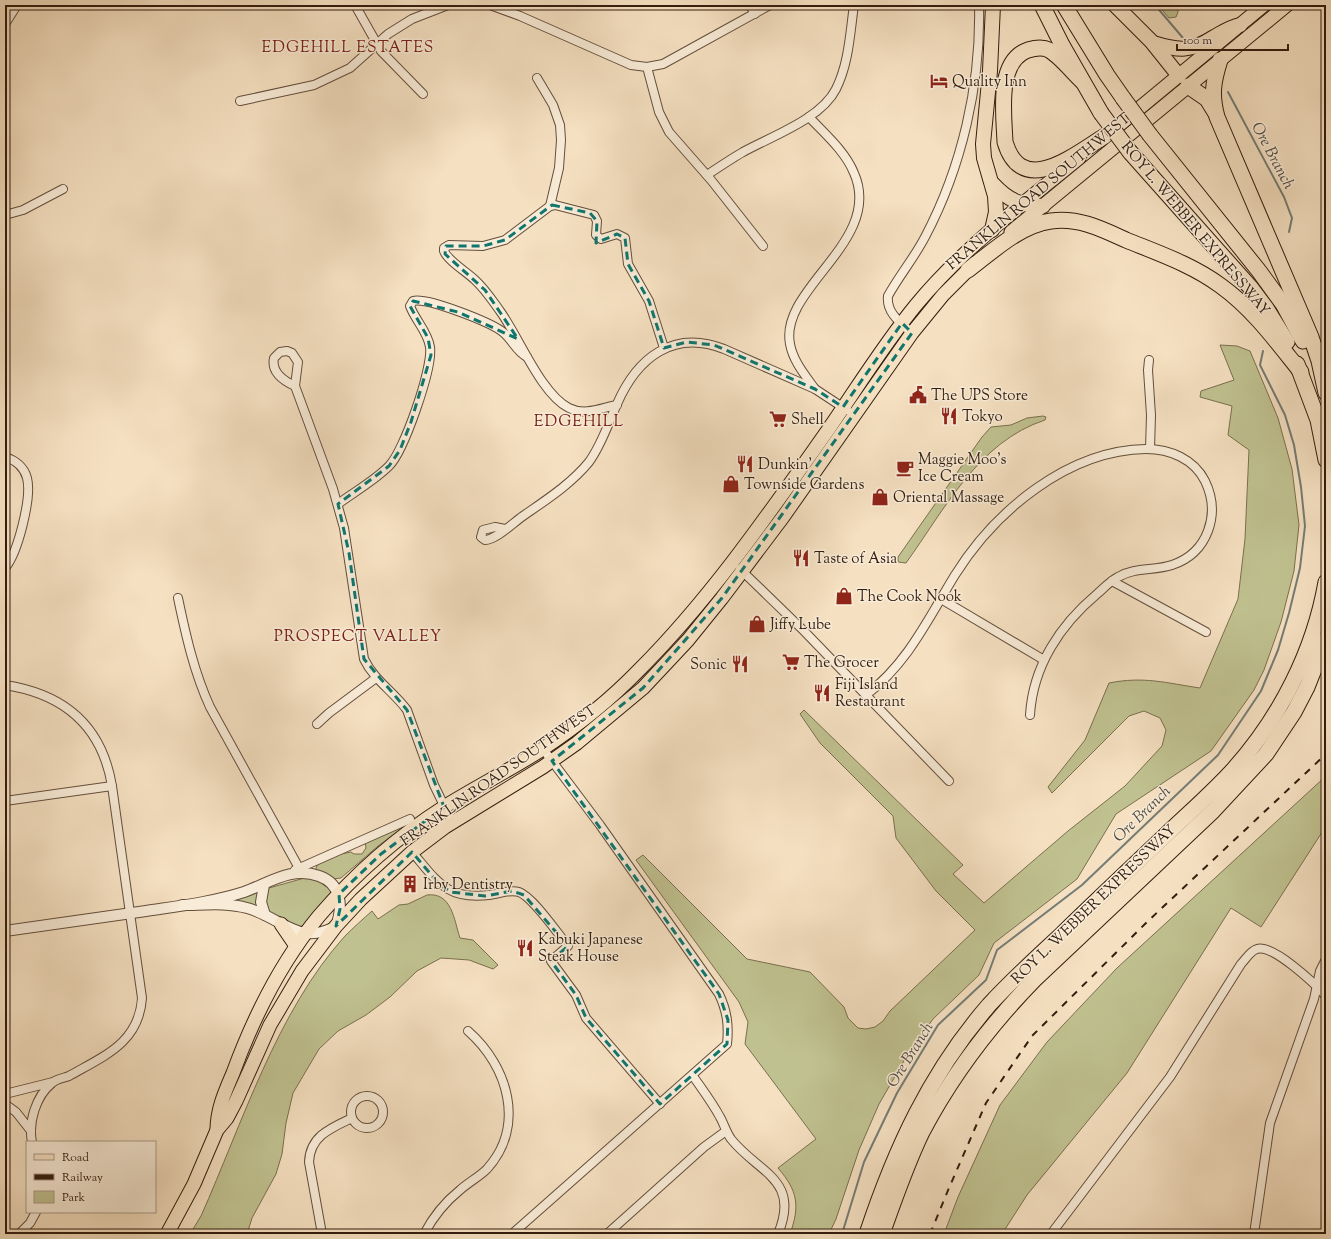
<svg xmlns="http://www.w3.org/2000/svg" width="1331" height="1239" font-family="'Sorts Mill Goudy',serif">
	<rect width="100%" height="100%" fill="#f5e0c1"/>
	<filter id="stains"><feTurbulence type="fractalNoise" baseFrequency=".005" numOctaves="4"/><feColorMatrix values="0 0 0 0 .2 0 0 0 0 .09 0 0 0 0 .02 0 0 0 .5 -.17"/></filter>
	<radialGradient id="worn" r=".72"><stop offset=".6" stop-color="#630" stop-opacity="0"/><stop offset="1" stop-color="#630" stop-opacity=".3"/></radialGradient>
	<g fill="#c0c190" stroke="#7a6f4f">
		<polygon points="1158,5 1177,5 1178,12 1176,17 1169,18"/>
		<path d="M1220 345 1237 346 1250 351 1278 418 1292 469 1299 525 1294 571 1281 622 1264 670 1254 690 1211 751 1116 814 1077 879 994 943 979 975 933 1019 908 1054 879 1104 859 1150 836 1219 829 1234H790C800 1206 798 1191 778 1168L816 1139 745 1044 748 1022 739 1002 636 860 643 855 747 959 810 972 844 1007 848 1018 858 1028 866 1029 875 1027 883 1021 890 1011 975 930 936 891 896 838 893 816 820 743 800 714 804 710 963 865 953 874 984 903 1068 831 1125 786 1162 746 1166 730 1160 718 1144 711 1129 716 1052 793 1048 787 1085 740 1109 683C1144 676 1166 683 1200 688L1238 599 1245 539 1249 450 1228 435 1232 406 1200 397 1201 391 1234 380Z"/>
		<path d="M1043 416 1046 417 1045 420C978 442 945 509 906 563L898 562V557L982 437 991 427 1011 425 1027 418Z"/>
		<polygon points="1326,776 1326,826 1261,927 1231,908 1127,1073 1027,1195 1002,1234 944,1234 958,1197 1000,1105 1047,1042 1117,968"/>
		<polygon points="411,822 378,846 341,878 332,879 315,871 318,863 341,854 351,852 354,854 362,854 366,848 365,842"/>
		<polygon points="308,877 317,878 334,892 303,930 268,911 263,902 267,890 269,888"/>
		<polygon points="259,892 259,907 234,900"/>
		<path d="M427 895C452 892 454 920 460 938L473 940 498 965 493 969 469 960 441 958 417 971 390 997 366 1015 338 1031 319 1049 293 1093 286 1123 282 1154 276 1174 252 1218 247 1234H190L201 1216C242 1124 277 1011 345 936 354 927 363 919 372 911L378 919 399 905 408 904Z"/>
	</g>
	<g fill="none" stroke-linecap="round" stroke-linejoin="round">
		<g stroke="#747c76" stroke-width="2">
			<polyline points="1155,5 1183,38"/>
			<polyline points="1228,92 1284,197 1292,218 1289,232"/>
			<polyline points="842,1234 864,1162 897,1093 938,1025 986,980 997,950 1082,885 1218,755 1261,691 1278,650 1289,613 1300,568 1305,526 1301,487 1294,445 1285,415 1260,365 1263,351"/>
		</g>
		<g stroke="#644e3b" stroke-width="10">
			<g id="minor">
				<polyline points="355,5 381,51 423,94"/>
				<polyline points="490,5 520,16 631,65 647,67 663,64 770,5"/>
				<polyline points="750,5 755,14"/>
				<polyline points="5,24 17,5"/>
				<polyline points="647,67 659,112 669,132 711,180 763,246"/>
				<path d="M537 78 553 105 560 125 561 140 559 168 550 206 505 240 483 246 449 245 444 248V251C448 261 467 272 475 280 485 289 492 300 500 311 519 337 541 394 569 408 585 416 601 408 617 405"/>
				<polyline points="240,101 314,85 350,68 388,34 412,19 448,5"/>
				<path d="M809 117C825 134 845 151 854 173 884 241 779 288 790 344 793 361 805 375 815 389"/>
				<path d="M707 175C719 167 731 159 743 152 772 136 821 119 836 89 849 63 850 33 854 5"/>
				<polyline points="550,206 555,205 594,215 597,221 596,235 601,239 617,234 625,238 628,264 649,301 664,348"/>
				<polyline points="5,215 23,210 63,189"/>
				<path d="M912 333C901 323 886 313 888 296 899 276 914 258 925 237 962 167 981 84 979 5"/>
				<polyline points="1149,360 1148,370 1151,415 1150,449"/>
				<path d="M295 386C284 381 271 372 274 358L280 352 287 351 292 353 298 362 295 386 333 489 344 528 364 659C374 680 394 692 407 710L434 785 452 822"/>
				<path d="M5 457C15 460 24 467 27 478 32 497 18 553 5 568"/>
				<path d="M338 504C354 492 374 481 389 466 404 451 433 368 430 347 428 332 415 320 410 306L413 301C427 297 493 323 504 333 513 341 516 351 527 357"/>
				<path d="M505 529 495 527 483 530 481 537 485 540C496 540 514 522 523 516 546 500 571 484 589 462 602 444 608 424 617 404 637 358 673 329 724 349L815 389 847 410"/>
				<polyline points="740,569 804,631 949,781"/>
				<polyline points="1112,581 1206,632"/>
				<path d="M178 598C186 636 194 672 210 707L299 868"/>
				<polyline points="941,599 1044,660"/>
				<path d="M5 685C64 694 102 726 112 786L142 998C139 1043 104 1056 69 1076 64 1078 56 1079 52 1083 36 1096 28 1122 32 1142"/>
				<path d="M866 695C908 663 928 619 955 575 995 511 1068 450 1146 449 1170 449 1194 459 1205 481 1221 514 1208 553 1172 565 1154 571 1135 567 1118 577 1110 581 1104 588 1097 594 1060 625 1033 666 1030 715"/>
				<polyline points="317,724 329,713 376,678"/>
				<polyline points="5,801 112,786"/>
				<path d="M412 852C437 881 446 900 489 895 499 894 509 889 519 892 533 897 558 934 568 946L551 961 576 995 586 1018 660 1104"/>
				<polyline points="295,870 410,819"/>
				<path d="M693 1076C702 1089 712 1102 720 1117 724 1124 726 1132 731 1139 758 1173 801 1179 778 1234"/>
				<polyline points="5,1094 53,1082"/>
				<circle cx="367" cy="1112" r="16"/>
				<polyline points="5,1104 16,1112 31,1131"/>
				<polyline points="19,1234 30,1223 36,1212"/>
				<path d="M322 1234 309 1162C310 1136 331 1128 352 1118"/>
				<path d="M424 1234C433 1217 445 1202 460 1190 469 1182 479 1177 487 1169 526 1126 508 1066 468 1031"/>
				<path d="M512 1234 727 1044C729 1025 727 1011 719 994L600 825 543 749"/>
				<polyline points="607,1234 704,1147 726,1131"/>
				<path d="M1051 1234 1170 1077 1241 964C1246 959 1250 951 1257 949 1273 944 1315 984 1326 996"/>
				<polyline points="1254,1234 1270,1123 1314,999 1320,971 1326,959"/>
			</g>
		</g>
		<g stroke="#644e3b" stroke-width="12">
			<g id="tertiary">
				<polyline points="264,885 261,902 265,915"/>
				<path d="M5 931C52 924 99 918 146 911 179 906 213 902 244 892 269 883 292 866 319 876 342 884 343 907 336 926 299 947 281 917 247 908 226 902 203 905 182 905"/>
			</g>
		</g>
		<g stroke="#331d0e" stroke-width="15">
			<g id="primary">
				<polyline points="1107,135 1264,5"/>
				<polyline points="1011,232 1287,5"/>
				<polyline points="281,924 296,946"/>
				<path d="M217 1130C217 1109 225 1092 233 1073 254 1016 280 963 319 916 355 874 397 837 444 807 476 787 510 770 541 750 576 727 610 700 639 670 711 598 770 512 828 430 857 388 884 344 916 305 963 248 1023 204 1079 158"/>
				<polyline points="167,1234 194,1184 217,1130 227,1118 236,1101 270,1025 302,971 336,926 361,899 412,852 445,827 543,767 577,743 643,688 688,640 722,598 783,517 912,333 943,295 975,263"/>
			</g>
		</g>
		<g stroke="#331d0e" stroke-width="16">
			<g id="trunk">
				<polyline points="1115,5 1151,41 1179,76"/>
				<path d="M1153 43C1179 51 1191 52 1214 37 1223 32 1230 27 1240 25"/>
				<path d="M993 184C1008 200 1020 206 1043 206"/>
				<polyline points="992,230 996,212 995,196 984,158 983,144 990,71 993,5"/>
			</g>
		</g>
		<g stroke="#331d0e" stroke-width="17">
			<g id="motorway">
				<polyline points="1042,5 1062,45 1101,113"/>
				<polyline points="1064,5 1107,75 1123,98"/>
				<path d="M1220 60C1213 82 1211 95 1217 117L1311 337 1319 361 1326 393"/>
				<path d="M1083 82C1073 73 1060 56 1049 50 1043 47 1035 48 1028 50 996 61 1004 115 1005 142 1022 199 1075 154 1105 136"/>
				<polyline points="1188,86 1207,99 1215,112"/>
				<polyline points="1150,135 1259,271 1283,304 1303,341"/>
				<polyline points="1130,152 1251,288 1266,308 1287,342"/>
				<path d="M968 270C992 252 1020 225 1051 221 1078 217 1102 229 1126 240 1158 253 1193 265 1221 286 1253 309 1277 342 1301 372"/>
				<polyline points="1297,364 1318,420 1326,460"/>
				<path d="M867 1234C895 1150 930 1073 989 1005 1011 981 1035 959 1059 937 1095 902 1132 867 1168 833 1190 812 1213 792 1233 770 1280 718 1314 651 1326 582"/>
				<path d="M882 1234C894 1200 906 1165 922 1132 952 1075 990 1025 1035 979L1213 811 1266 754 1294 712 1307 687 1326 639"/>
			</g>
		</g>
		<use href="#minor" stroke="#f8ebd7" stroke-width="8"/>
		<use href="#tertiary" stroke="#f8ebd7" stroke-width="10"/>
		<use href="#primary" stroke="#f5e0c1" stroke-width="13"/>
		<use href="#trunk" stroke="#f5e0c1" stroke-width="14"/>
		<use href="#motorway" stroke="#f5e0c1" stroke-width="15"/>
		<polyline stroke="#331d0e" stroke-width="2" stroke-dasharray="7 7" stroke-linecap="butt" points="930,1234 949,1188 986,1103 1032,1036 1147,922 1326,754"/>
		<g stroke="#331d0e" stroke-width="17" stroke-linecap="butt">
			<g id="motorway-bridge">
				<polyline points="1123,98 1150,135"/>
				<polyline points="1101,113 1130,152"/>
			</g>
		</g>
		<use href="#motorway-bridge" stroke="#f5e0c1" stroke-width="15"/>
	</g>
	<path fill="none" stroke="#0f766e" stroke-width="3" stroke-dasharray="8 5" stroke-linejoin="round" d="M552 205 590 213 597 221 596 243 617 234 625 238 628 264 649 301 664 348 687 342 714 345 815 389 843 407 902 323 912 333 722 598 643 688 552 761 719 994 728 1020 727 1044 660 1104 586 1018 576 995 551 961 568 946 524 895 512 891 485 896 451 892 439 884 412 852 336 926 340 909 339 894 381 854 444 807 407 710 364 659 349 553 338 504 389 466 400 450 411 422 431 355 428 338 410 306 413 301 458 312 518 339 485 290 445 254 446 246H483L505 240Z"/>
	<defs>
		<g id="hotel-bare" transform="scale(1.38)"><path d="M-6-4.5h1.5V1H6V5H4.5V3h-9V5H-6ZM-4 0a1.8 1.8 0 1 1 3.6 0ZM.5 0V-2.5h3Q6-2.5 6 0Z" fill="#8f2418" stroke="#f8ebd7" stroke-width="2.5" paint-order="stroke"/></g>
		<g id="civic-bare" transform="scale(1.38)"><path d="M-.6-6.5H3V-4.5H.6V-3L4-1V1h2V6H-6V1h2V-1L-.6-3ZM-1.2 2.5V6h2.4V2.5Z" fill="#8f2418" stroke="#f8ebd7" stroke-width="2.5" paint-order="stroke"/></g>
		<g id="restaurant-bare" transform="scale(1.38)"><path d="M-5-6h1v4h1v-4h1v4h1v-4h1v5L-1.5 .5V6h-2V.5L-5-1ZM5-6V6H3V1.5H1.5Q1.5-4 5-6Z" fill="#8f2418" stroke="#f8ebd7" stroke-width="2.5" paint-order="stroke"/></g>
		<g id="supermarket-bare" transform="scale(1.38)"><path d="M-6-5.5h2.5l.6 2H6L4.5 2H-2.5L-4.4-4H-6ZM-1.5 3.2a1.3 1.3 0 1 0 .1 0ZM3 3.2a1.3 1.3 0 1 0 .1 0Z" fill="#8f2418" stroke="#f8ebd7" stroke-width="2.5" paint-order="stroke"/></g>
		<g id="cafe-bare" transform="scale(1.38)"><path d="M-5.5-4.5H6V0H3Q3 3.5 0 3.5H-2.5Q-5.5 3.5-5.5 0ZM3-3.2v2h1.7v-2ZM-6 4.5H4V6H-6Z" fill="#8f2418" stroke="#f8ebd7" stroke-width="2.5" paint-order="stroke"/></g>
		<g id="shop-bare" transform="scale(1.38)"><path d="M-5-2.5h2.3a2.7 3.5 0 0 1 5.4 0H5L5.5 6h-11ZM-1.5-2.5h3a1.5 2.3 0 0 0-3 0Z" fill="#8f2418" stroke="#f8ebd7" stroke-width="2.5" paint-order="stroke"/></g>
		<g id="building-bare" transform="scale(1.38)"><path d="M-4-6H4V6H1V3H-1V6H-4ZM-2.5-4.3h1.7v1.8h-1.7ZM.8-4.3h1.7v1.8H.8ZM-2.5-1h1.7V.8h-1.7ZM.8-1h1.7V.8H.8Z" fill="#8f2418" stroke="#f8ebd7" stroke-width="2.5" paint-order="stroke"/></g>
	</defs>
	<g fill-rule="evenodd">
		<use href="#hotel-bare" x="939" y="81"/>
		<use href="#civic-bare" x="918" y="395"/>
		<use href="#restaurant-bare" x="949" y="416"/>
		<use href="#supermarket-bare" x="778" y="419"/>
		<use href="#restaurant-bare" x="745" y="464"/>
		<use href="#cafe-bare" x="905" y="468"/>
		<use href="#shop-bare" x="731" y="484"/>
		<use href="#shop-bare" x="880" y="497"/>
		<use href="#restaurant-bare" x="801" y="558"/>
		<use href="#shop-bare" x="844" y="596"/>
		<use href="#shop-bare" x="757" y="624"/>
		<use href="#supermarket-bare" x="791" y="662"/>
		<use href="#restaurant-bare" x="740" y="664"/>
		<use href="#restaurant-bare" x="822" y="693"/>
		<use href="#building-bare" x="410" y="884"/>
		<use href="#restaurant-bare" x="525" y="948"/>
	</g>
	<g text-anchor="middle" stroke-width="3" stroke-linejoin="round" paint-order="stroke">
		<g font-size="15" fill="#331d0e" stroke="#f8ebd7" text-anchor="start">
			<text x="952" y="86">Quality Inn</text>
			<text x="931" y="400">The UPS Store</text>
			<text x="962" y="421">Tokyo</text>
			<text x="791" y="424">Shell</text>
			<text x="918" y="464">Maggie Moo's<tspan x="918" dy="17">Ice Cream</tspan></text>
			<text x="758" y="469">Dunkin'</text>
			<text x="744" y="489">Townside Gardens</text>
			<text x="893" y="502">Oriental Massage</text>
			<text x="814" y="563">Taste of Asia</text>
			<text x="857" y="601">The Cook Nook</text>
			<text x="770" y="629">Jiffy Lube</text>
			<text x="804" y="667">The Grocer</text>
			<text x="727" y="669" text-anchor="end">Sonic</text>
			<text x="835" y="689">Fiji Island<tspan x="835" dy="17">Restaurant</tspan></text>
			<text x="423" y="889">Irby Dentistry</text>
			<text x="538" y="944">Kabuki Japanese<tspan x="538" dy="17">Steak House</tspan></text>
		</g>
		<g font-size="15" fill="#331d0e" stroke="#f8ebd7">
			<text transform="translate(1038 191) rotate(-40)" y="5">FRANKLIN ROAD SOUTHWEST</text>
			<text transform="translate(1196 228) rotate(50)" y="5">ROY L. WEBBER EXPRESSWAY</text>
			<text transform="translate(498 775) rotate(-35)" y="5">FRANKLIN ROAD SOUTHWEST</text>
			<text transform="translate(1093 904) rotate(-44)" y="5">ROY L. WEBBER EXPRESSWAY</text>
		</g>
		<g font-size="16" letter-spacing="1" fill="#7a1f14" stroke="#f8ebd7">
			<text x="348" y="52">EDGEHILL ESTATES</text>
			<text x="579" y="426">EDGEHILL</text>
			<text x="358" y="641">PROSPECT VALLEY</text>
		</g>
		<g font-size="16" font-style="italic" fill="#534c42" stroke="#f8ebd7">
			<text transform="translate(1274 155) rotate(62)" y="6">Ore Branch</text>
			<text transform="translate(1141 813) rotate(-44)" y="6">Ore Branch</text>
			<text transform="translate(909 1054) rotate(-58)" y="6">Ore Branch</text>
		</g>
	</g>
	<rect width="1331" height="1239" fill="none" stroke="#f5e0c1" stroke-width="20"/>
	<rect x="6" y="6" width="1319" height="1227" fill="none" stroke="#331d0e" stroke-width="2"/>
	<rect x="10" y="10" width="1311" height="1219" fill="none" stroke="#331d0e"/>
	<rect x="26" y="1141" width="130" height="72" fill="#f8ebd7" stroke="#a99987"/>
	<rect x="34" y="1154" width="20" height="6" fill="#f5e0c1" stroke="#a99987"/>
	<text x="62" y="1161" font-size="12" fill="#331d0e">Road</text>
	<rect x="34" y="1174" width="20" height="6" fill="#331d0e" stroke="#a99987"/>
	<text x="62" y="1181" font-size="12" fill="#331d0e">Railway</text>
	<rect x="34" y="1191" width="20" height="12" fill="#c0c190" stroke="#a99987"/>
	<text x="62" y="1201" font-size="12" fill="#331d0e">Park</text>
	<path d="M1177 44v6h111v-6" fill="none" stroke="#331d0e" stroke-width="2"/>
	<text x="1183" y="44" font-size="12" fill="#331d0e" stroke="#f8ebd7" stroke-width="3" paint-order="stroke">100 m</text>
	<rect width="100%" height="100%" filter="url(#stains)"/>
	<rect width="100%" height="100%" fill="url(#worn)"/>
</svg>
